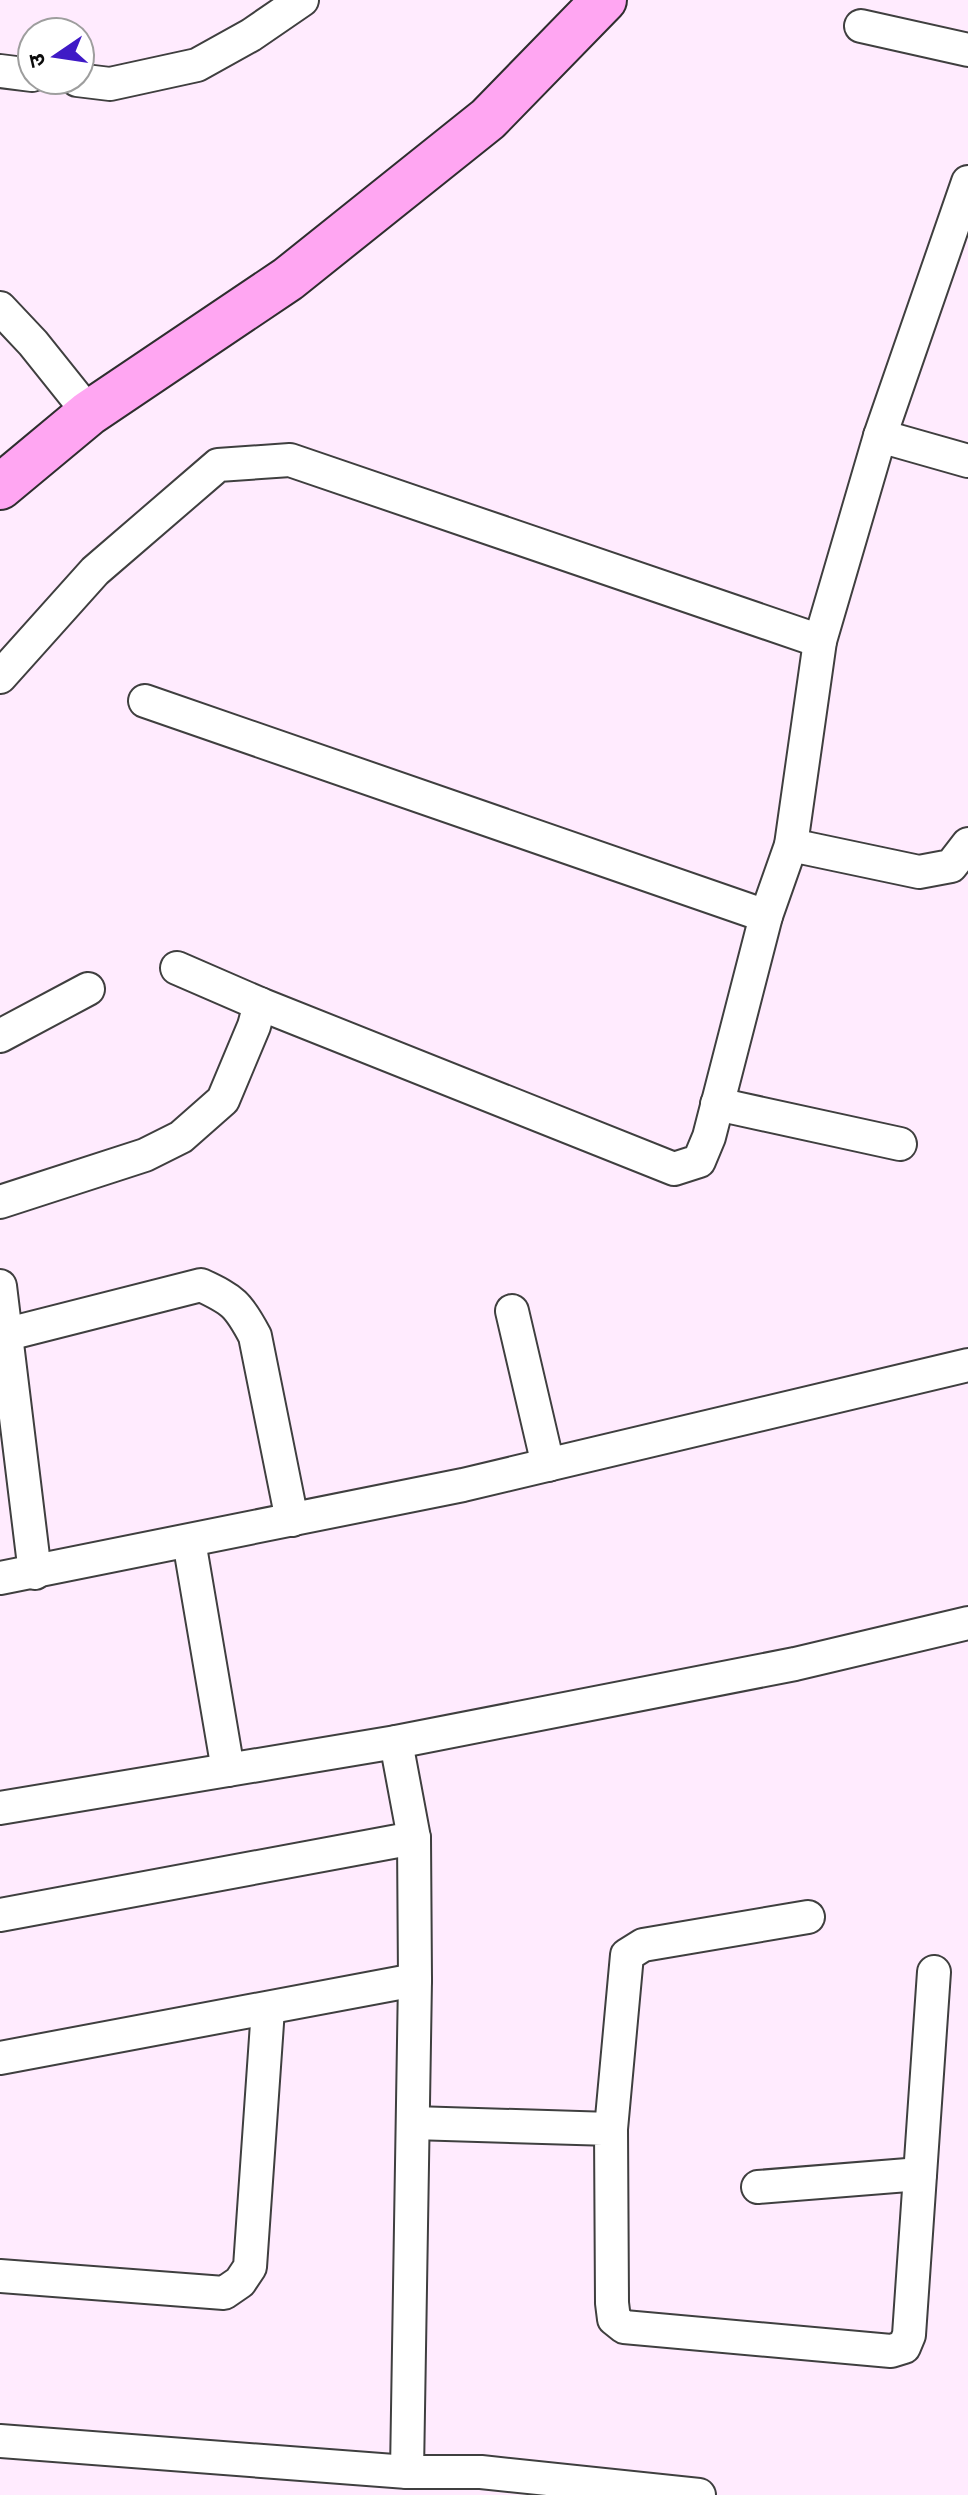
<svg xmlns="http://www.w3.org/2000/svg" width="968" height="2495" font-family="'Source Serif 4','Noto Sans Devanagari',serif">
	<rect width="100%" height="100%" fill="#ffebfe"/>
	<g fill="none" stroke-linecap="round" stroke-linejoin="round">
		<g stroke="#3f3f3f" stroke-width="36">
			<g id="street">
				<polyline points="861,26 968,50"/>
				<polyline points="0,71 32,75"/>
				<polyline points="77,80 110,84 197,65 251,35 302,0"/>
				<polyline points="0,308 33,343 89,413"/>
				<polyline points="880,436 968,461"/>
				<polyline points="0,677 95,571 218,465 290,460 820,641"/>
				<polyline points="145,701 766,916"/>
				<polyline points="791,845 919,872 951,866 968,844"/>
				<polyline points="177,968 260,1004 674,1169 699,1161 709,1137 766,916 791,845 820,641 880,436 968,182"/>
				<polyline points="0,1036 88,989"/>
				<polyline points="717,1104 900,1144"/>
				<polyline points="0,1202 145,1155 181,1137 223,1100 254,1026 260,1004"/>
				<polyline points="0,1286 35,1573"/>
				<polyline points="512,1311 548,1465"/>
				<path d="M0 1336 201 1285C233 1300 238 1304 255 1336L292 1520"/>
				<polyline points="189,1541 228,1770"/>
				<polyline points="0,1578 463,1485 968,1365"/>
				<polyline points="0,1808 396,1742 795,1664 968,1623"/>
				<polyline points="0,1915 414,1838 396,1742"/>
				<polyline points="0,2058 415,1980"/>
				<polyline points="413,2123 611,2129 612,2303 614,2319 624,2327 891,2351 904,2347 909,2335 934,1972"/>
				<polyline points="611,2129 627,1955 643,1945 808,1917"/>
				<polyline points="758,2187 920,2174"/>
				<polyline points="0,2276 224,2293 240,2282 250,2267 268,2009"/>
				<polyline points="0,2441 407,2472 481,2472 699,2495"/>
				<polyline points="407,2472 415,1980 414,1838"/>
			</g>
		</g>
		<g stroke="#2e2e2e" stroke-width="48">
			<polyline id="secondary" points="0,487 89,413 288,279 488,119 604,0"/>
		</g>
		<use href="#street" stroke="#fff" stroke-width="32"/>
		<use href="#secondary" stroke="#ffa6f2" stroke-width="44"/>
	</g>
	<g transform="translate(56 56) rotate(257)"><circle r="38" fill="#ffffff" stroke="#9e9e9e" stroke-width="2"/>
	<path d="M0-6L14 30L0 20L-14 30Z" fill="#3f1ac6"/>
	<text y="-12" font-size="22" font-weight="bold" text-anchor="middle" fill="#0c0c0c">उ</text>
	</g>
</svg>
